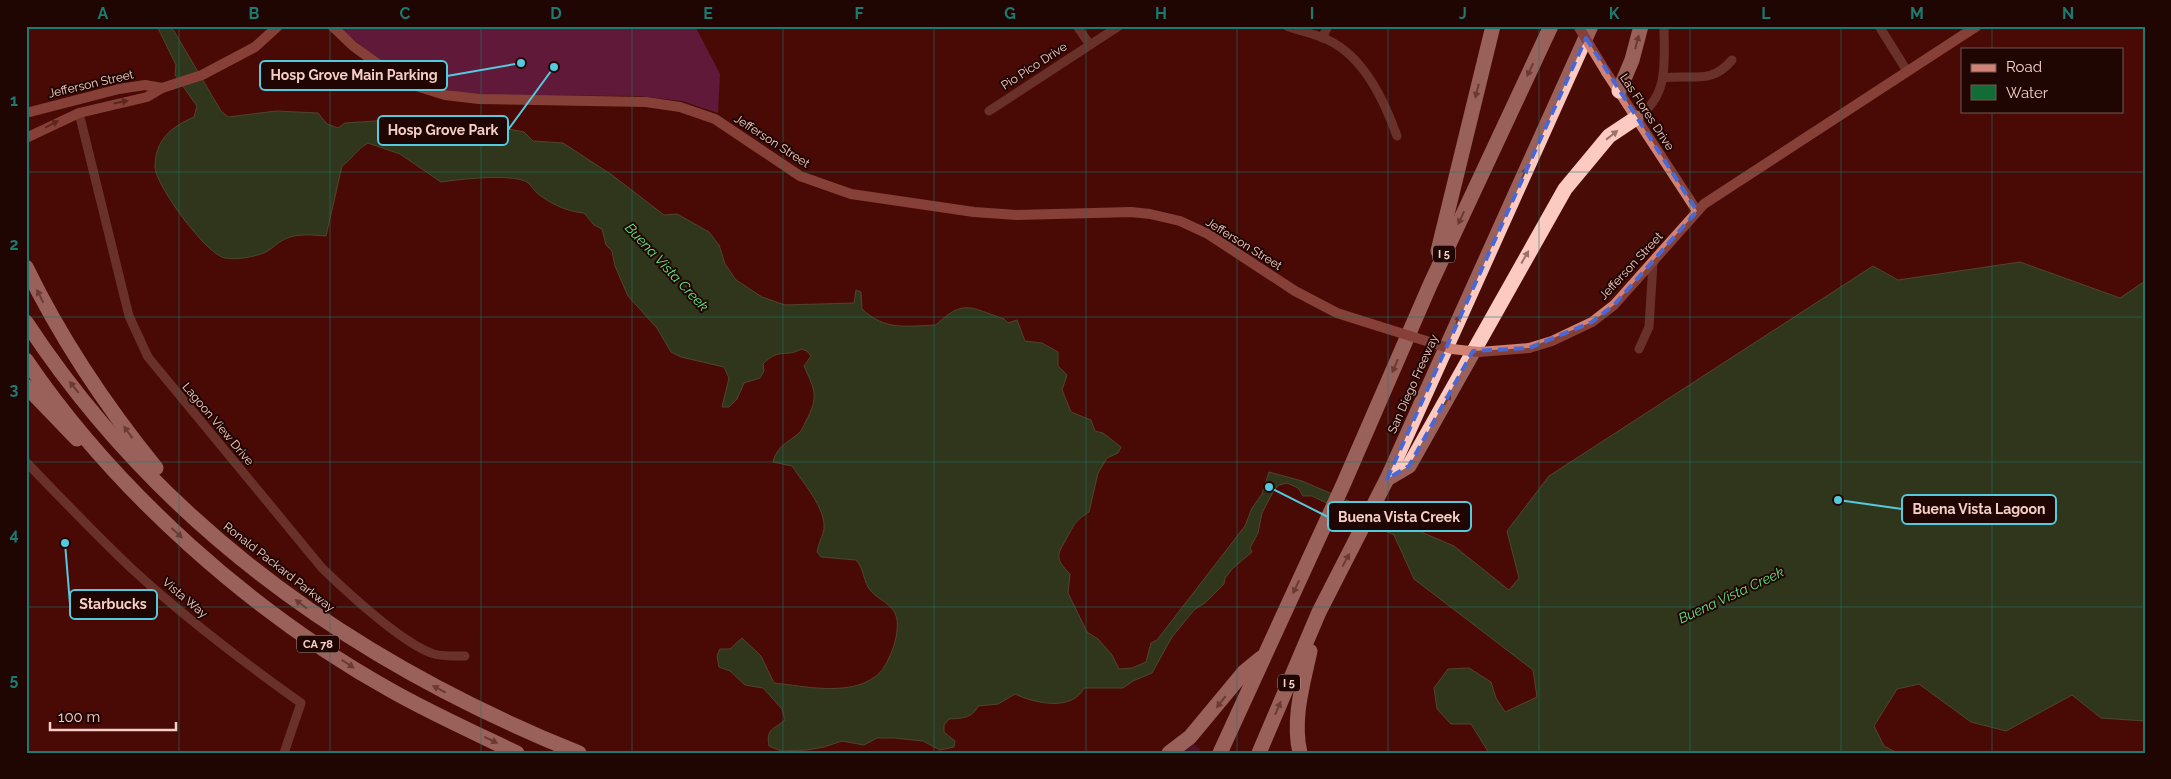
<svg xmlns="http://www.w3.org/2000/svg" width="2171" height="779" font-family="Raleway,sans-serif">
	<rect width="100%" height="100%" fill="#490b05"/>
	<polygon fill="#541e4f" points="1193,743 1200,749 1199,753 1181,753"/>
	<polygon fill="#7d2b77" points="337,26 695,26 720,74 718,113 682,101 639,96 476,95 437,88 407,76 379,60"/>
	<path fill="#136c35" stroke="#578a61" d="M157 26H169L174 31 221 111 228 117 276 111 318 113 327 124 338 128 345 123 420 118 447 121 470 132 504 128 524 132 533 141 563 143 612 175 664 215 677 214 709 232 719 245 725 264 736 280 762 297 785 305 854 303 856 290 861 292 862 309C885 331 906 326 936 325 964 298 971 308 1004 319L1008 323 1017 320 1025 341 1042 343 1058 352V366L1067 375 1062 390 1071 412 1091 420 1095 431 1103 433 1121 447 1118 453 1107 458 1098 473 1089 512C1077 520 1076 521 1069 534 1059 553 1052 556 1070 574L1068 593 1087 632 1098 639 1112 655 1119 669 1132 668 1146 662 1151 643 1157 640 1245 526 1252 508 1262 494 1269 472 1302 481 1454 546 1509 590 1519 578 1507 531 1549 476 1873 266 1898 280 2020 262 2120 298 2145 281V721L2101 718 2072 695 2006 731 1971 722 1919 684 1897 689 1874 726 1884 746 1897 753H1489L1471 724H1451L1437 709 1434 688 1448 669 1469 668 1491 682 1496 698 1505 712 1537 697 1533 670 1414 579 1394 535 1312 496H1303L1298 488 1287 483 1279 485 1274 490 1262 513 1258 533 1250 548 1252 552 1233 568 1225 578 1224 584 1206 602 1194 610 1172 637 1152 673 1133 681 1123 688H1084C1072 712 1034 703 1015 694L998 704 978 706C972 719 961 718 949 719L944 725V732L955 741 954 747 940 750 923 741 894 738H877L864 745 842 741 824 747 807 750 781 751 769 746C766 728 773 730 785 720L782 709 763 688 745 685 730 671 719 667 717 656 720 649H730L742 638 761 656 774 683C804 686 849 697 876 676 884 670 888 660 892 651 896 641 900 623 895 613 889 601 875 599 868 587 863 578 864 569 856 560L821 557 817 552C818 544 823 536 824 529 826 508 803 483 792 466L773 462C777 446 787 443 798 434 802 431 804 425 806 421 819 397 815 390 804 366L811 356 807 351 801 349C787 358 779 347 763 364L764 371 760 378 744 383 737 399 729 407H722L729 378 724 367 681 357 671 352 657 328 628 296 615 266 612 251 606 245 602 229 594 225 584 213C568 212 548 203 536 192 532 188 530 183 525 181 507 174 461 179 441 182L400 154 368 143C356 150 353 158 342 166L326 236C312 235 298 233 285 239 278 242 273 248 266 252 255 257 237 260 225 258 206 255 155 184 155 167 155 140 171 127 194 117L197 106 175 75 176 65Z"/>
	<g fill="none" stroke-linecap="round" stroke-linejoin="round">
		<g stroke="#926158" stroke-width="9">
			<polyline points="1077,26 1090,45"/>
			<path d="M1287 26C1300 31 1316 34 1328 40 1364 57 1384 100 1397 136"/>
			<polyline points="1879,26 1907,71"/>
			<polyline points="1322,38 1328,26"/>
			<path d="M1663 78C1693 74 1711 85 1732 60"/>
			<polyline points="989,111 1119,26"/>
			<path d="M79 113 129 316 148 357 322 568C348 593 398 640 431 653 440 657 455 656 465 656"/>
			<path d="M1636 118C1670 96 1664 62 1664 26"/>
			<polyline points="1639,349 1649,327 1653,263"/>
			<path d="M26 462C61 498 95 534 131 568 184 617 242 661 301 703L284 753"/>
		</g>
		<g stroke="#d08274" stroke-width="10">
			<polyline points="332,26 353,46 382,67 416,86 445,95 479,99 646,102 680,107 715,119 800,176 851,194 974,212 1017,215 1131,212 1150,214 1180,221 1208,234 1295,291 1337,313 1378,326"/>
			<polyline points="1606,72 1697,211"/>
			<polyline points="26,113 119,89 145,85 162,88"/>
			<polyline points="26,138 79,113 147,97 162,88 202,75 255,47 278,26"/>
			<polyline points="1529,348 1552,341 1592,322 1614,305 1704,204 1977,26"/>
		</g>
		<g stroke="#fccac1" stroke-width="15">
			<polyline points="1619,91 1632,60 1641,26"/>
			<polyline points="1438,251 1493,26"/>
			<path d="M26 267C61 339 105 405 156 468"/>
			<path d="M26 322C160 526 355 663 579 753"/>
			<path d="M26 360C115 491 253 614 392 691 433 714 475 733 517 753"/>
			<polyline points="26,386 77,439"/>
			<polyline points="1387,479 1409,466 1565,189 1609,136 1636,118"/>
			<polyline points="1169,753 1190,737 1244,672 1261,658"/>
			<polyline points="1220,753 1343,485 1430,285 1551,26"/>
			<polyline points="1259,753 1319,612 1387,479 1591,26"/>
			<path d="M1300 753C1292 719 1303 684 1310 651"/>
		</g>
		<g stroke="#d08274" stroke-width="10">
			<polyline points="1578,26 1606,72"/>
			<polyline points="1378,326 1452,349 1479,352 1529,348"/>
		</g>
	</g>
	<defs><path id="oneway-solid" d="M-6-.8H1V-3.2L6.5 0L1 3.2V.8H-6Z" transform="scale(1.25)"/></defs>
	<g fill="#99726c">
		<use href="#oneway-solid" transform="translate(1637 42) rotate(-75)"/>
		<use href="#oneway-solid" transform="translate(1530 70) rotate(115)"/>
		<use href="#oneway-solid" transform="translate(1477 91) rotate(104)"/>
		<use href="#oneway-solid" transform="translate(1612 135) rotate(-38)"/>
		<use href="#oneway-solid" transform="translate(1524 174) rotate(-65)"/>
		<use href="#oneway-solid" transform="translate(1461 218) rotate(115)"/>
		<use href="#oneway-solid" transform="translate(1525 257) rotate(-60)"/>
		<use href="#oneway-solid" transform="translate(40 296) rotate(-117)"/>
		<use href="#oneway-solid" transform="translate(1457 322) rotate(-66)"/>
		<use href="#oneway-solid" transform="translate(1395 366) rotate(113)"/>
		<use href="#oneway-solid" transform="translate(74 387) rotate(-129)"/>
		<use href="#oneway-solid" transform="translate(1447 400) rotate(-61)"/>
		<use href="#oneway-solid" transform="translate(128 432) rotate(-126)"/>
		<use href="#oneway-solid" transform="translate(177 533) rotate(42)"/>
		<use href="#oneway-solid" transform="translate(1346 560) rotate(-62)"/>
		<use href="#oneway-solid" transform="translate(1296 587) rotate(115)"/>
		<use href="#oneway-solid" transform="translate(301 604) rotate(-143)"/>
		<use href="#oneway-solid" transform="translate(348 664) rotate(33)"/>
		<use href="#oneway-solid" transform="translate(439 689) rotate(-152)"/>
		<use href="#oneway-solid" transform="translate(1221 702) rotate(128)"/>
		<use href="#oneway-solid" transform="translate(1278 708) rotate(-67)"/>
		<use href="#oneway-solid" transform="translate(491 740) rotate(25)"/>
	</g>
	<g fill="#78443c">
		<use href="#oneway-solid" transform="translate(121 102) rotate(-11)"/>
		<use href="#oneway-solid" transform="translate(52 124) rotate(-28)"/>
	</g>
	<path d="M0 0H2171V779H0ZM1586 38 1697 211 1614 305 1592 322 1529 348 1473 351 1409 466 1387 479Z" fill="#490b05" fill-opacity=".55" fill-rule="evenodd"/>
	<path fill="none" stroke="#4968d5" stroke-width="4" stroke-dasharray="10 6" stroke-linejoin="round" d="M1586 38 1697 211 1614 305 1592 322 1529 348 1473 351 1409 466 1387 479Z"/>
	<path fill="none" stroke="#1b7a72" stroke-width="1" stroke-opacity="0.55" d="M179 26V753M330 26V753M481 26V753M632 26V753M783 26V753M934 26V753M1086 26V753M1237 26V753M1388 26V753M1539 26V753M1690 26V753M1841 26V753M1992 26V49M1992 111V753M26 172H2145M26 317H2145M26 462H2145M26 607H2145"/>
	<g text-anchor="middle" stroke-width="4" stroke-linejoin="round" paint-order="stroke">
		<g fill="#1f0603" stroke="#b6938c" stroke-width="1">
			<rect x="1433" y="245.5" width="22" height="17" rx="4"/>
			<rect x="297" y="635.5" width="42" height="17" rx="4"/>
			<rect x="1278" y="674.5" width="22" height="17" rx="4"/>
		</g>
		<g font-size="11" font-weight="bold" fill="#f7cfc7">
			<text x="1444" y="258">I 5</text>
			<text x="318" y="648">CA 78</text>
			<text x="1289" y="687">I 5</text>
		</g>
		<g font-size="12" fill="#f7cfc7" stroke="#1f0603">
			<text transform="translate(1034 66) rotate(-33)" y="4">Pio Pico Drive</text>
			<text transform="translate(91 84) rotate(-13)" y="4">Jefferson Street</text>
			<text transform="translate(1647 112) rotate(57)" y="4">Las Flores Drive</text>
			<text transform="translate(772 141) rotate(33)" y="4">Jefferson Street</text>
			<text transform="translate(1244 244) rotate(32)" y="4">Jefferson Street</text>
			<text transform="translate(1631 266) rotate(-47)" y="4">Jefferson Street</text>
			<text transform="translate(1413 384) rotate(-66)" y="4">San Diego Freeway</text>
			<text transform="translate(218 424) rotate(50)" y="4">Lagoon View Drive</text>
			<text transform="translate(279 567) rotate(38)" y="4">Ronald Packard Parkway</text>
			<text transform="translate(185 598) rotate(40)" y="4">Vista Way</text>
		</g>
		<g font-size="14" font-style="italic" fill="#61e88a" stroke="#1f0603">
			<text transform="translate(667 267) rotate(47)" y="5">Buena Vista Creek</text>
			<text transform="translate(1731 595) rotate(-25)" y="5">Buena Vista Creek</text>
		</g>
	</g>
	<path fill="none" stroke="#54cade" stroke-width="2" d="M521 63L447 76M554 67L508 130M1838 500L1902 509M1269 487L1328 517M65 543L70 604"/>
	<g fill="#54cade" stroke="#1f0603" stroke-width="2">
		<circle cx="521" cy="63" r="5"/>
		<circle cx="554" cy="67" r="5"/>
		<circle cx="1838" cy="500" r="5"/>
		<circle cx="1269" cy="487" r="5"/>
		<circle cx="65" cy="543" r="5"/>
	</g>
	<g fill="#1f0603" stroke="#54cade" stroke-width="2">
		<rect x="260" y="61" width="187" height="29" rx="5"/>
		<rect x="378" y="116" width="130" height="29" rx="5"/>
		<rect x="1902" y="495" width="154" height="29" rx="5"/>
		<rect x="1328" y="502" width="143" height="29" rx="5"/>
		<rect x="70" y="590" width="87" height="29" rx="5"/>
	</g>
	<g font-size="14" text-anchor="middle" font-weight="bold" fill="#f7cfc7">
		<text x="354" y="80">Hosp Grove Main Parking</text>
		<text x="443" y="135">Hosp Grove Park</text>
		<text x="1979" y="514">Buena Vista Lagoon</text>
		<text x="1399" y="522">Buena Vista Creek</text>
		<text x="113" y="609">Starbucks</text>
	</g>
	<rect width="2171" height="779" fill="none" stroke="#1f0603" stroke-width="55"/>
	<rect x="1961" y="48" width="162" height="65" fill="#1f0603" stroke="#755651"/>
	<rect x="1971" y="64" width="25" height="8" fill="#d08274" stroke="#755651"/>
	<text x="2006" y="72" font-size="15" fill="#f7cfc7">Road</text>
	<rect x="1971" y="85" width="25" height="15" fill="#136c35" stroke="#755651"/>
	<text x="2006" y="98" font-size="15" fill="#f7cfc7">Water</text>
	<path d="M50 722v8h126v-8" fill="none" stroke="#f7cfc7" stroke-width="2.5"/>
	<text x="58" y="722" font-size="15" fill="#f7cfc7" stroke="#1f0603" stroke-width="4" paint-order="stroke">100 m</text>
	<rect x="28" y="28" width="2116" height="724" fill="none" stroke="#1b7a72" stroke-width="2"/>
	<g font-size="16" text-anchor="middle" font-weight="bold" fill="#1b7a72">
		<text x="103" y="19">A</text>
		<text x="254" y="19">B</text>
		<text x="405" y="19">C</text>
		<text x="556" y="19">D</text>
		<text x="708" y="19">E</text>
		<text x="859" y="19">F</text>
		<text x="1010" y="19">G</text>
		<text x="1161" y="19">H</text>
		<text x="1312" y="19">I</text>
		<text x="1463" y="19">J</text>
		<text x="1614" y="19">K</text>
		<text x="1766" y="19">L</text>
		<text x="1917" y="19">M</text>
		<text x="2068" y="19">N</text>
		<text x="14" y="106">1</text>
		<text x="14" y="250">2</text>
		<text x="14" y="395">3</text>
		<text x="14" y="540">4</text>
		<text x="14" y="685">5</text>
	</g>
</svg>
